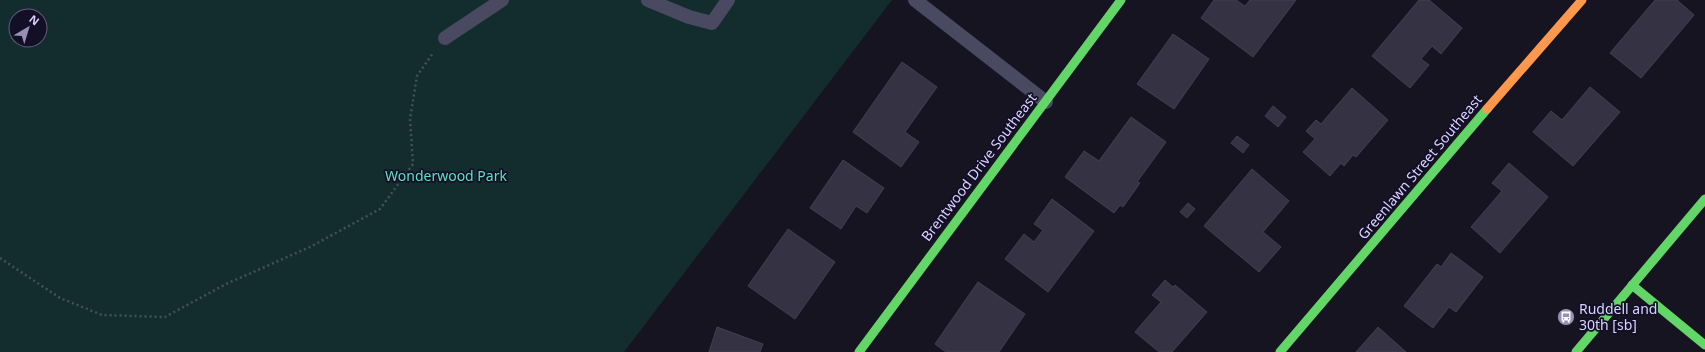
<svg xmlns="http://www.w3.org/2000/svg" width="1705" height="352" font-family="'Noto Sans',sans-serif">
	<rect width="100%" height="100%" fill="#161421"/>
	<path fill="#132c2d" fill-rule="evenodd" d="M0 0H892L624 352H0ZM16 16H40V40H16Z"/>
	<g fill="#343243" stroke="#433f54">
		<polygon points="1214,0 1236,0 1245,6 1250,0 1296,0 1253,57 1201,18"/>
		<polygon points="1419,0 1429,0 1462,28 1441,54 1432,46 1421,59 1429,65 1410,88 1372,56"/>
		<polygon points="1655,0 1677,0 1694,15 1641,78 1610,53"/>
		<polygon points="1173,34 1209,59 1174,109 1137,84"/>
		<polygon points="902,62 937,87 905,132 919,142 901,167 853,132"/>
		<polygon points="1590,87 1620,112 1573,166 1533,132 1551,111 1562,120"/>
		<polygon points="1352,88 1388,120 1356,157 1353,155 1344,166 1341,163 1330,176 1303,152 1315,139 1306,131 1316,120 1321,124"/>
		<polygon points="1273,106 1286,117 1278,127 1265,116"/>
		<polygon points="1131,117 1166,142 1137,182 1140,183 1123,207 1120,205 1114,213 1065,177 1084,151 1099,161"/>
		<polygon points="1237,136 1249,145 1243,153 1231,143"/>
		<polygon points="843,160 884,188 867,213 856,206 841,229 810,208"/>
		<polygon points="1509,163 1548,197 1500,253 1471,227 1502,191 1492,183"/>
		<polygon points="1252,169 1289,201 1263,232 1281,247 1259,272 1204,226"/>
		<polygon points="1052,199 1094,231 1048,292 1005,259 1024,234 1034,242 1043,230 1034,224"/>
		<polygon points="1188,203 1195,209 1187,218 1180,212"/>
		<polygon points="788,229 835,262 795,319 748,286"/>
		<polygon points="1451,253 1483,277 1456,312 1449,307 1433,328 1404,306 1437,264 1441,267"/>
		<polygon points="1165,280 1173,287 1175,285 1207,312 1172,352 1159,352 1135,332 1161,302 1152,295"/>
		<polygon points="978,282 1025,314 999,352 946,352 935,344"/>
		<polygon points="717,327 763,344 760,352 709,352"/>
		<polygon points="1378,327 1406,352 1356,352"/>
	</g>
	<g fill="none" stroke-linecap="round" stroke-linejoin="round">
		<polyline stroke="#44505f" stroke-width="2.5" stroke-dasharray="2 3" stroke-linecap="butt" points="0,258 60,298 102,315 165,317 226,284 310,247 380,209 413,164 410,119 417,76 433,53"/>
		<g stroke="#4a4962" stroke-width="14">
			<polyline points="648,0 689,17 712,23 728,0"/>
			<polyline points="915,0 1046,102"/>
			<polyline points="445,38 502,0"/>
		</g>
		<g stroke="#63d668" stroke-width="9">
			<polyline points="1632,285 1705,345"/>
			<polyline points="859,352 1121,0"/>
			<polyline points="1280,352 1487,109"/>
			<polyline points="1576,352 1705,199"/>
		</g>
		<polyline stroke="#ff974d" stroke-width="9" points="1487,109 1582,0"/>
	</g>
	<defs>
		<g id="bus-disc" transform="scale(0.9)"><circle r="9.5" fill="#9591b1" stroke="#130f26"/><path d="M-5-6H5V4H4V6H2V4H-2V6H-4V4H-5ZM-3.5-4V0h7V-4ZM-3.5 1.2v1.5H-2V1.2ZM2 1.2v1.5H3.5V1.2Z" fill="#fff"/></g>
	</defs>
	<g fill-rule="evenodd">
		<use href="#bus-disc" x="1566" y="317"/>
	</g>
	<g text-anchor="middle" stroke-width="3.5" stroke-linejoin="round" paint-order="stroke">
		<g font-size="14" fill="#d9d4ff" stroke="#130f26">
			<text transform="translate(979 167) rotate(-53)" y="5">Brentwood Drive Southeast</text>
			<text transform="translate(1420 167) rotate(-50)" y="5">Greenlawn Street Southeast</text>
		</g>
		<g font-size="14" fill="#5fe0c0" stroke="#130f26">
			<text x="446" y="181">Wonderwood Park</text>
		</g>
		<g font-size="14" fill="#d9d4ff" stroke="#130f26" text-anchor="start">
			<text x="1579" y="314">Ruddell and<tspan x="1579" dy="16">30th [sb]</tspan></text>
		</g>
	</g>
	<g transform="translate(28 28) rotate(38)"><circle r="19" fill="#130f26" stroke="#625e7d"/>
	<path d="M0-3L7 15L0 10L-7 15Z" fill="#9591b1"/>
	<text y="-6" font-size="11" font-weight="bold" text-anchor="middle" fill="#d9d4ff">N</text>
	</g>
</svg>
